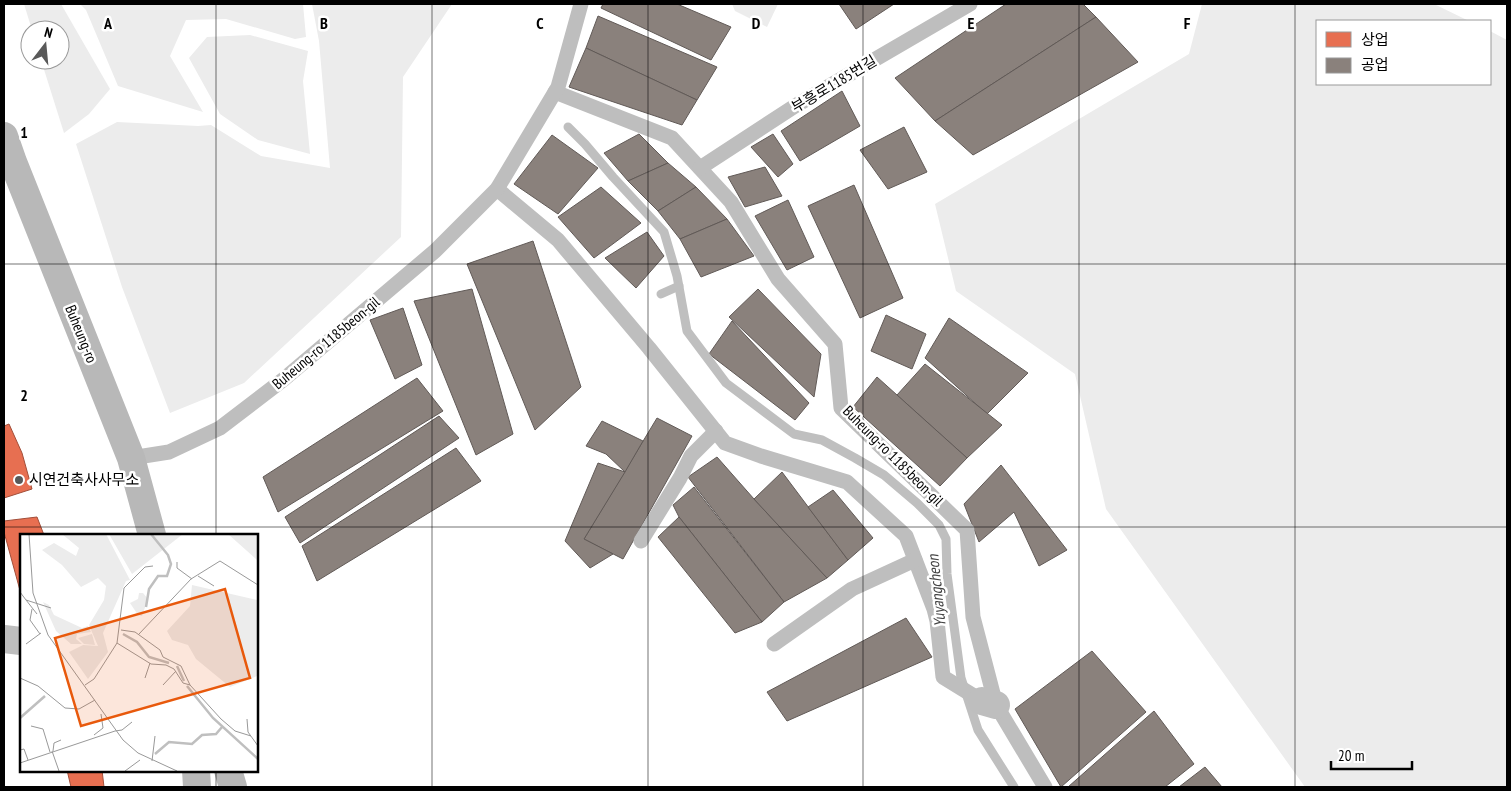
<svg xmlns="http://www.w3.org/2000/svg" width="1511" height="791" font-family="'PT Sans Narrow','Noto Sans KR',sans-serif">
	<rect width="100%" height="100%" fill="#fff"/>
	<g fill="#ececec">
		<polygon points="24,4 61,4 110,89 89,114 64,133 41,60 60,60 60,30 32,30"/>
		<polygon points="80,4 303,4 306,37 295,39 226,19 186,20 170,56 203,112 118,86 86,10"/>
		<polygon points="312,4 452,4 403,77 401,237 244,383 170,413 122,287 76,144 117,122 198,126 211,125 261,156 330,168 319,41"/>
		<polygon points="732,4 778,4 767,27 735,11"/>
		<polygon points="1202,4 1434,4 1469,21 1317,21 1317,84 1490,84 1490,31 1507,40 1507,787 1305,787 1106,509 1075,374 956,291 935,204 1189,54"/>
		<polygon points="250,35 308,51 303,81 310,154 258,140 220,114 189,58 207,37"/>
	</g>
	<g fill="#e76f51" stroke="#a24e39">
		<polygon points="9,424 22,453 32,489 4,498 4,426"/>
		<polygon points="37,517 44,535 21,535 21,594 4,532 4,521"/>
		<polygon points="67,770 102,770 104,787 71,787"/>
	</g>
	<g fill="#8a817c" stroke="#615a57">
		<polygon points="603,4 677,4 731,27 711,60 601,8"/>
		<polygon points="839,4 894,4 856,29"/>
		<polygon points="1006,4 1083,4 1096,17 935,121 895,78"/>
		<polygon points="598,16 717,67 697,100 586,48"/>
		<polygon points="1096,17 1138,62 973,155 935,121"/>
		<polygon points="586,48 697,100 682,125 569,87"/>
		<polygon points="842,91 860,126 800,161 781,131"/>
		<polygon points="904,127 927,172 888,189 860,150"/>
		<polygon points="639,134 668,163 628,181 604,153"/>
		<polygon points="773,134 793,164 778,177 751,147"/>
		<polygon points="552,135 598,168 558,214 514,184"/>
		<polygon points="668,163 696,187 658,211 628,181"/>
		<polygon points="765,167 782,196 745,207 728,177"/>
		<polygon points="854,185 903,298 860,318 808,206"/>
		<polygon points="601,187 641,223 594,258 558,217"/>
		<polygon points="696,187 727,219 680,239 658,211"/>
		<polygon points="788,200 814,257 787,270 755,216"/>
		<polygon points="727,219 754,256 701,277 680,239"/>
		<polygon points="647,232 664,256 636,288 605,258"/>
		<polygon points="533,241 581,387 535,430 467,264"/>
		<polygon points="472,289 513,434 476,455 414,301"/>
		<polygon points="758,289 821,354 814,397 729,317"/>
		<polygon points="403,308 422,365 395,379 370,320"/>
		<polygon points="886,315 926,334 912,369 871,351"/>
		<polygon points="949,318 1028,373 987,414 925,358"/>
		<polygon points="732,321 809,403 795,420 709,354"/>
		<polygon points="925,364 1002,425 967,458 897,395"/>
		<polygon points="877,377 967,458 940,486 853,407"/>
		<polygon points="417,378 443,411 278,512 263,477"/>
		<polygon points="439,416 459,438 300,543 285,517"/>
		<polygon points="657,418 692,436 623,559 584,539"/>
		<polygon points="602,421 643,441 625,472 606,454 586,446"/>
		<polygon points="456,448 481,481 317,581 302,546"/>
		<polygon points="717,457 754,499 827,578 784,602 688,477"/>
		<polygon points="598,463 625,472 584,539 613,554 590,568 565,541"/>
		<polygon points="1001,465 1067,550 1039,566 1014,512 979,542 964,504"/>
		<polygon points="782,472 848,560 827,578 754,499"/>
		<polygon points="694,487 784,602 762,622 679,517 673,505"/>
		<polygon points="833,490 873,538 848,560 808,507"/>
		<polygon points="679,517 762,622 735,633 658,537"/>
		<polygon points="906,618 932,657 787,721 767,692"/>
		<polygon points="1092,651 1146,712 1061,787 1015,709"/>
		<polygon points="1154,711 1194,764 1165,787 1068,787"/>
		<polygon points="1205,767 1222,787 1179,787"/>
	</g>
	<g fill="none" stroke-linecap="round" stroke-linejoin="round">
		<g stroke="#bfbfbf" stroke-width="9">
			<polyline points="568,127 585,144 613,177 664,232 677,276 687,331 726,383 794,434 822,440 855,458 884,475 917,503 939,525 946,539 947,574 961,678 978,730 1014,787"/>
			<polyline points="661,294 679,286"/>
		</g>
		<g stroke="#bebebe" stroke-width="15">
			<polyline points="555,92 672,138 731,202 778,279 835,344 841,408 967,530 973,617 996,705 1045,787"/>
			<polyline points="700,168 795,106 970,4"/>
			<polyline points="497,189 558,240 649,348 725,443 761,456 847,482 906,536 934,609 937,621 943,677 982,701"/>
			<polyline points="131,458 169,452 220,428 284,379 435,251 497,189 558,87 581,4"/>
			<polyline points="641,541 680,478 691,456 716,431"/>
			<polyline points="774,644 852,589 915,560"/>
		</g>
		<g stroke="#bebebe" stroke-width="28">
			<polyline points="4,639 21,641"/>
			<polyline points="982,701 996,705"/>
		</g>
		<g stroke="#b8b8b8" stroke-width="28">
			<polyline points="4,136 13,162 131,458 152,535"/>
			<polyline points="196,770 197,787"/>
			<polyline points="228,770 233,787"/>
		</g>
	</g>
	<path fill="none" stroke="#000" stroke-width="1" stroke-opacity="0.55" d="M216 4V535M432 4V787M648 4V787M863 4V787M1079 4V787M1295 4V787M4 264H1507M4 527H1507M216 770V787"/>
	<circle fill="#595959" stroke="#fff" stroke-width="2" cx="19" cy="480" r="5"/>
	<g text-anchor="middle" stroke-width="5" stroke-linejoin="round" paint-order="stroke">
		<g font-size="15" fill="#000" stroke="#fff">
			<text transform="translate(834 84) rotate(-31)" y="5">부흥로1185번길</text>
			<text transform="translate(81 334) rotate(68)" y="5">Buheung-ro</text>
			<text transform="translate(326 343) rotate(-40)" y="5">Buheung-ro 1185beon-gil</text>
			<text transform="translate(893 456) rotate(45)" y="5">Buheung-ro 1185beon-gil</text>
		</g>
		<g font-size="15" fill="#000" stroke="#fff" text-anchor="start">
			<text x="29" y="485">시연건축사사무소</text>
		</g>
		<g font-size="16" font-style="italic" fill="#444" stroke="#fff">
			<text transform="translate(936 591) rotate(-96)" y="6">Yuyangcheon</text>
		</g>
	</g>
	<g transform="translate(20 534)">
		<rect width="238" height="238" fill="#fff"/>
		<path d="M42 0H86L110 46 106 47 83 99 88 118 68 145 49 118 63 111 78 112 69 91 84 66 86 52 78 44 61 53 42 31 22 16 34 9 56 22 59 14ZM89 0H163L112 40ZM208 0H237V26ZM172 51 237 66V142L210 153 176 125 168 111 152 106 147 97 170 72ZM119 59H123L128 65 122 82 118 81 110 69 118 65ZM23 68 29 71 34 81 62 94 68 92 71 98 57 100 56 105 62 110H51L36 97ZM72 100 75 111 64 110 58 104Z" fill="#ececec"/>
		<path fill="none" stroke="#bfbfbf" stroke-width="2.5" d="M126 73 129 55 138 42H147L151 30 148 21 131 0M103 100 117 108 129 123 149 129M157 132 164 147M167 152 193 184 238 225M0 184 25 162M135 220 149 208 172 210 182 201 196 200 202 193"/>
		<path fill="none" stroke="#999" stroke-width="1" d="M9 0 13 59 28 101 103 206 118 219 157 237M157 28V34L172 45M178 42 194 52M0 58 6 66 31 74M6 66 17 80M12 75 10 86 20 100M101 96 115 98 140 116 143 123 161 132 170 151 201 185 215 197 231 202M119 100 171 45 200 27 238 51M97 109 131 130 146 131 154 135 163 149 170 151M6 110 21 99M0 144 18 152 45 174 59 175 75 166M125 144 130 129M65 151 74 145 97 109 104 54 125 33 133 32M143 151 156 137M227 185 228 198 238 212M11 192 23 195 30 218M95 197 102 196 112 188M74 201 83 194 81 180M0 216 4 215 8 226M32 217 39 237M33 217 34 209 41 206M132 227 135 202M0 229 95 197M105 237 120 226"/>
		<path fill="#e8590c" fill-opacity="0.15" stroke="#e8590c" stroke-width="2.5" d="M205 55 230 144 61 192 35 104Z"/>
		<rect width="238" height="238" fill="none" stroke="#000" stroke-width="2.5"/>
	</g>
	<g font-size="16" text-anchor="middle" font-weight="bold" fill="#000" stroke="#fff" stroke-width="5" stroke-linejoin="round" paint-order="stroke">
		<text x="108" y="29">A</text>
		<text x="324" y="29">B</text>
		<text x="540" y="29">C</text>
		<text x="756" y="29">D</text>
		<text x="971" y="29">E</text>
		<text x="1187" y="29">F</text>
		<text x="24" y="138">1</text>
		<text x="24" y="401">2</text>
	</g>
	<rect width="1511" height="791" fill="none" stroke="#000000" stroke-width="10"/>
	<rect x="1316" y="20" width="175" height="65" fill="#ffffff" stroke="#999999"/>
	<rect x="1326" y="32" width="25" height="15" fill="#e76f51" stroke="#999999"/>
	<text x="1361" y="45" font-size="15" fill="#000000">상업</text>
	<rect x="1326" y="58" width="25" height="15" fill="#8a817c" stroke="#999999"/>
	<text x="1361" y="70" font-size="15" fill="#000000">공업</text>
	<g transform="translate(45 45) rotate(16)"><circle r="24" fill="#ffffff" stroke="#999999"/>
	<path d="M0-4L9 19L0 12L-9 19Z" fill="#595959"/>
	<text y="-8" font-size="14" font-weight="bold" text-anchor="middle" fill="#000000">N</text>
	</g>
	<path d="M1331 761v8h81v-8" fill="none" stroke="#000000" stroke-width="2.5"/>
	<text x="1338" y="761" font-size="15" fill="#000000" stroke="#ffffff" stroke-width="4" paint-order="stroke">20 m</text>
</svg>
